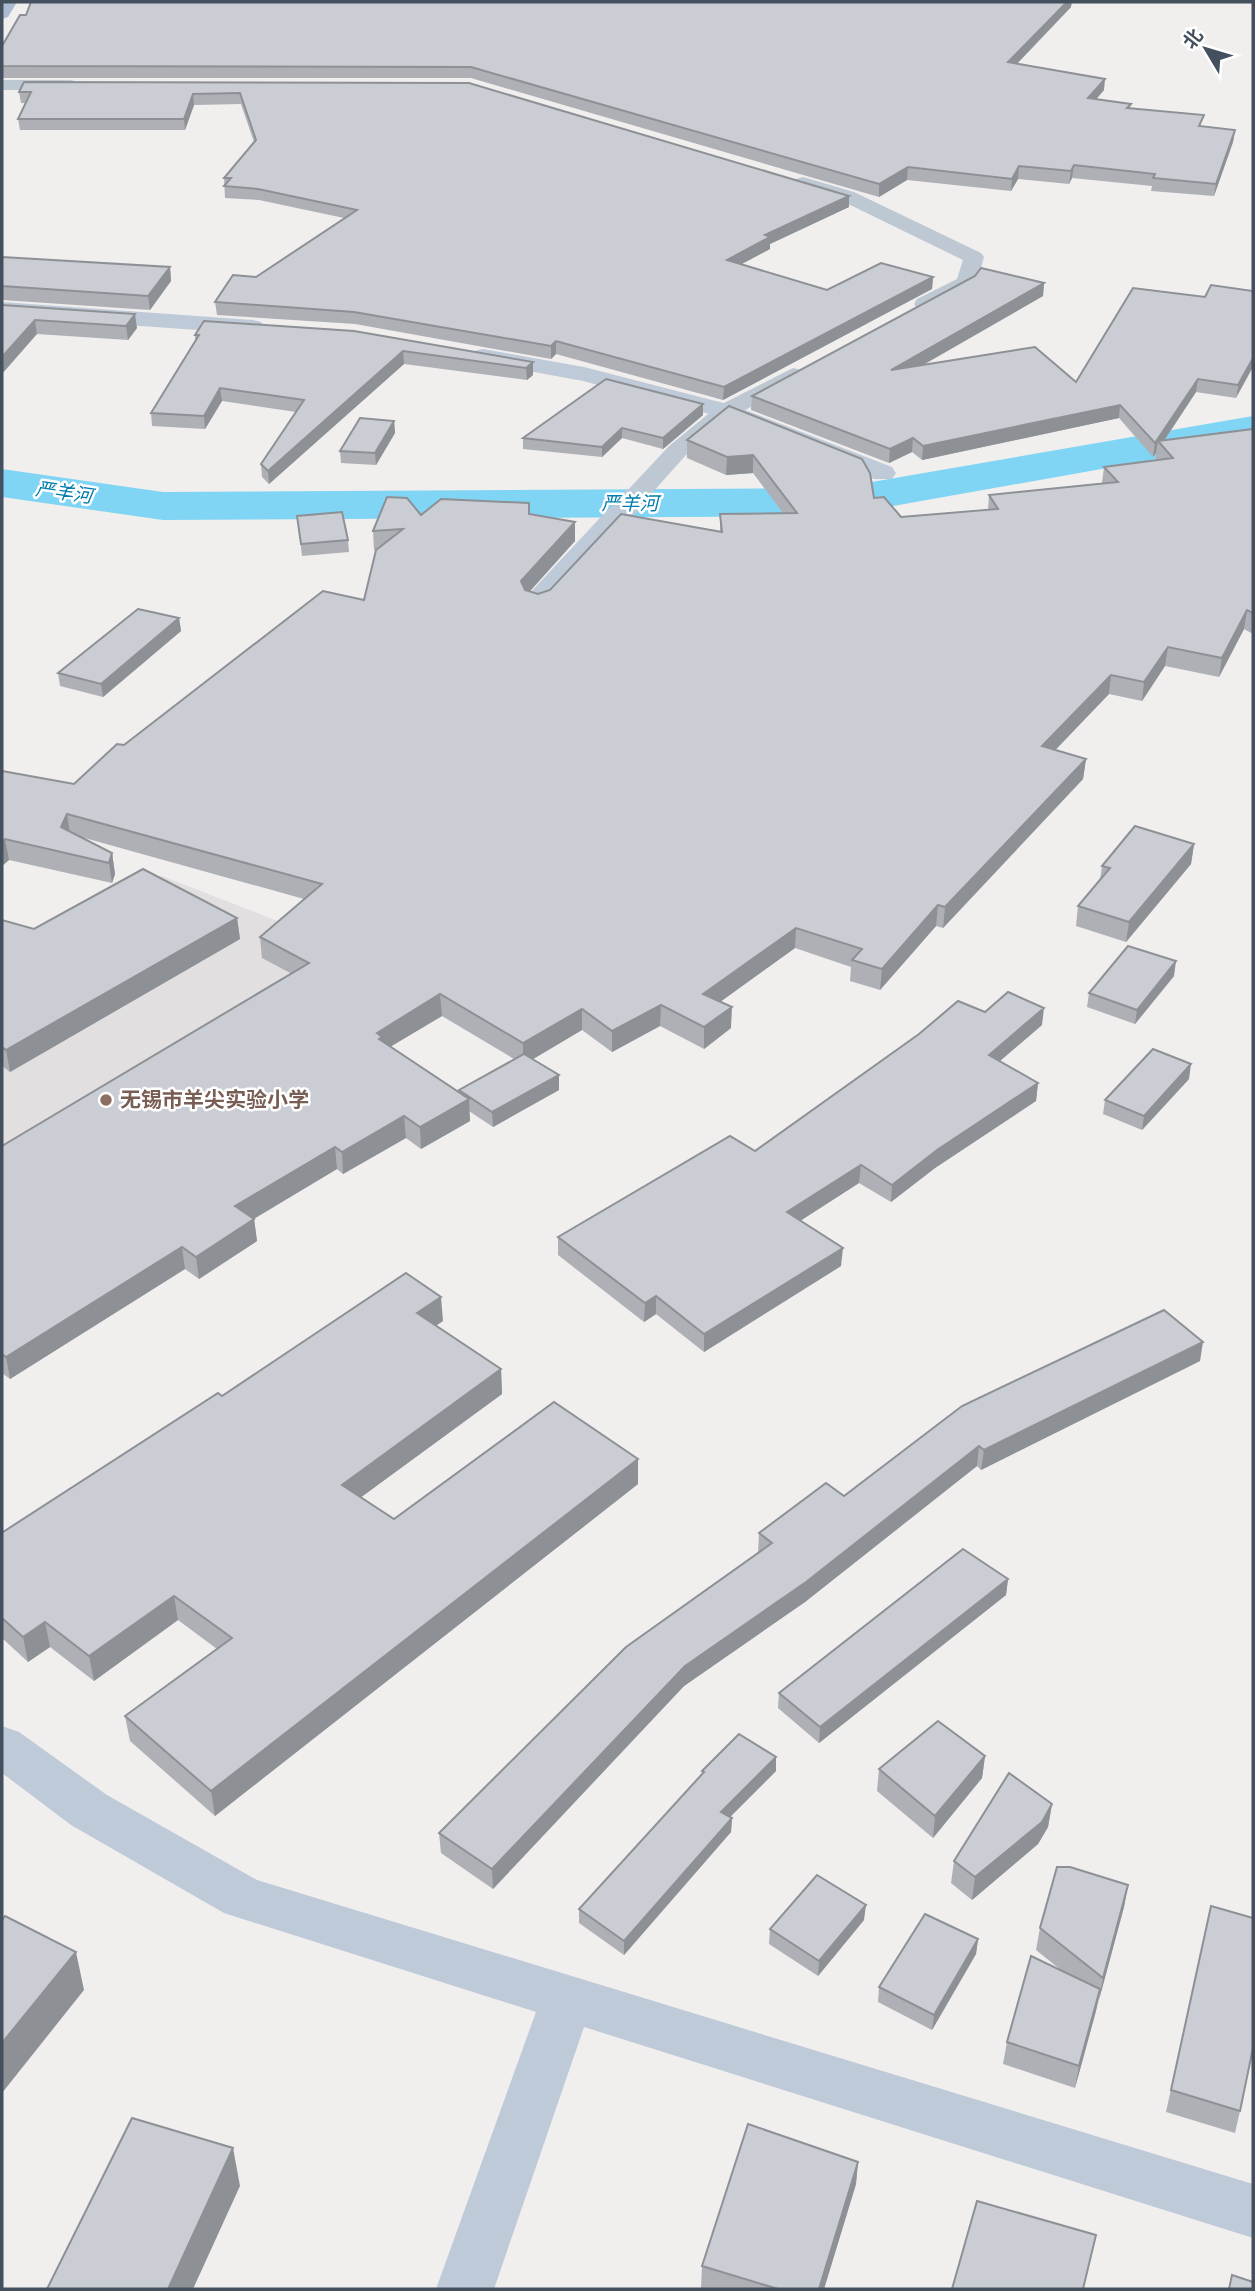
<svg xmlns="http://www.w3.org/2000/svg" width="1255" height="2291" font-family="'Source Sans 3','Noto Sans SC',sans-serif">
	<rect width="100%" height="100%" fill="#f1eeee"/>
	<polygon fill="#e2dfe0" points="162,876 417,975 2,1225 2,965"/>
	<g fill="none" stroke-linecap="round" stroke-linejoin="round">
		<polygon fill="#81d5f4" fill-rule="evenodd" points="1253,416 1253,442 837,516 163,520 2,497 2,469 163,492 837,488"/>
		<g fill="#bdc8d2" fill-rule="evenodd">
			<polygon points="2,80 72,80 81,85 72,90 2,90"/>
			<polygon points="803,177 854,192 981,253 984,257 977,282 933,309 917,309 914,304 917,299 957,279 963,260 840,200 796,187 793,183 796,179"/>
			<polygon points="793,368 801,370 804,375 801,380 734,416 685,456 645,501 627,501 624,496 627,491 669,446 718,406"/>
		</g>
		<g fill="#bfcad9" fill-rule="evenodd">
			<polygon points="2,302 253,320 261,322 265,327 261,332 253,334 2,316"/>
			<polygon points="483,349 584,367 735,406 892,467 896,473 892,479 874,479 717,416 583,381 474,361 471,356 474,351"/>
			<polygon points="636,488 646,490 649,496 646,502 548,607 538,610 528,607 524,601 528,595 626,490"/>
			<polygon points="2,1726 19,1732 107,1795 257,1880 1253,2184 1253,2238 584,2027 494,2289 436,2289 536,2012 224,1913 71,1825 2,1773"/>
		</g>
		<polygon fill="#abbcd0" fill-rule="evenodd" points="2,2 17,2 8,17 2,19"/>
	</g>
	<g fill="#aeb0b6" fill-rule="evenodd">
		<polygon points="1071,7 1017,64 1104,90 1096,99 1131,104 1130,108 1202,127 1235,130 1233,142 1214,196 1151,191 1152,186 1072,178 1069,184 1018,179 1011,191 907,180 879,197 471,78 2,78 2,46 26,15"/>
		<polygon points="469,83 849,196 849,207 770,244 770,249 741,264 827,290 933,277 932,289 723,400 556,354 551,359 355,324 217,315 215,302 256,277 344,218 259,200 225,198 224,178 254,142 241,104 194,105 185,130 20,130 18,119 26,103 21,103 19,92"/>
		<polygon points="2,257 170,267 171,281 150,310 2,300"/>
		<path d="M1044 283 1043 296 922 365 1076 382 1205 297 1253 291 1236 398 1196 392 1164 441 1253 429V634L1244 629 1219 677 1165 666 1142 701 1109 694 1055 750 1086 759 1083 779 943 928 936 926 880 990 850 981 851 967 795 948 720 1002 731 1028 704 1049 660 1026 612 1052 582 1030 533 1059 559 1075V1090L493 1127 469 1111 470 1121 421 1149 406 1138 343 1174 337 1169 254 1219 257 1241 199 1279 185 1269 10 1379 2 1373V1146L292 974 262 958 260 937 304 899 81 837 112 853 115 874 112 883 9 860 2 866V771L74 784 124 745 364 600 376 550H374L373 531 421 515H530L575 541 530 591 538 594 720 532V514L783 513 753 473 726 475 687 458V440L729 406 874 498 901 517 988 510 989 495 1102 483 1104 467 1156 460V453L1153 457 1119 418 922 460 912 452 889 463 751 410 752 396ZM442 1016 514 1059 459 1090V1093L390 1047Z"/>
		<polygon points="2,305 137,328 128,340 37,334"/>
		<polygon points="195,335 533,362 533,375 527,380 404,364 269,484 262,477 261,464 296,412 222,401 205,429 152,426 151,413 195,341"/>
		<polygon points="703,404 703,415 663,449 622,438 602,457 523,449 523,438"/>
		<polygon points="394,421 395,433 376,465 341,463 340,451"/>
		<polygon points="297,516 348,540 349,552 302,556"/>
		<polygon points="179,618 181,631 103,697 60,686 58,673"/>
		<polygon points="1194,844 1191,864 1126,942 1076,926 1078,906 1100,880 1102,866"/>
		<polygon points="237,918 240,939 10,1072 2,1066 2,920 34,929"/>
		<polygon points="1174,976 1135,1024 1087,1007 1089,993"/>
		<polygon points="985,1012 1042,1025 1000,1061 1038,1083 1036,1101 935,1168 891,1202 859,1183 800,1221 841,1266 704,1352 656,1314 644,1322 558,1255 558,1237 755,1151"/>
		<polygon points="1189,1079 1142,1130 1103,1114 1105,1100"/>
		<polygon points="443,1321 436,1325 501,1369 502,1394 361,1497 394,1519 638,1459 638,1484 215,1816 130,1741 125,1716 217,1649 178,1620 94,1681 50,1647 28,1662 2,1638 2,1531 3,1532 222,1396"/>
		<polygon points="1200,1361 981,1470 977,1466 805,1602 684,1686 493,1889 441,1853 439,1833 758,1553 759,1533 844,1496"/>
		<polygon points="1008,1579 1006,1595 819,1743 778,1708 779,1693"/>
		<polygon points="985,1756 982,1778 933,1838 877,1791 879,1769"/>
		<polygon points="702,1771 776,1771 730,1817 732,1818 731,1832 624,1955 579,1923 579,1909 702,1775"/>
		<polygon points="1052,1804 1048,1827 1038,1844 972,1900 951,1883 954,1861"/>
		<polygon points="1128,1885 1124,1907 1075,2088 1003,2064 1007,2042 1061,1970 1036,1950 1040,1928"/>
		<polygon points="1211,1906 1240,2111 1235,2133 1166,2112"/>
		<polygon points="864,1920 818,1976 769,1944 770,1929"/>
		<polygon points="978,1939 976,1954 932,2030 878,2002 879,1987"/>
		<polygon points="858,2162 856,2184 824,2289 705,2289 701,2288 702,2266"/>
	</g>
	<g fill="#8d9094">
		<polygon points="1067,2 1072,2 1071,7 1007,74 1008,62"/>
		<polygon points="1105,79 1104,90 1087,110 1088,98"/>
		<polygon points="193,94 194,105 185,130 184,119"/>
		<polygon points="1235,130 1233,142 1214,196 1216,184"/>
		<polygon points="1074,165 1072,178 1069,184 1071,171"/>
		<polygon points="1019,166 1018,179 1011,191 1012,179"/>
		<polygon points="908,167 907,180 879,197 879,184"/>
		<polygon points="849,196 849,207 770,244 770,249 727,272 727,260 765,235"/>
		<polygon points="170,267 171,281 150,310 148,296"/>
		<polygon points="933,277 932,289 723,400 724,387"/>
		<polygon points="1044,283 1043,296 890,384 891,370"/>
		<polygon points="135,314 137,328 128,340 126,326"/>
		<polygon points="35,320 37,334 2,374 2,357"/>
		<polygon points="556,341 556,354 551,359 551,346"/>
		<polygon points="403,351 404,364 269,484 268,471"/>
		<polygon points="1253,358 1253,367 1236,398 1238,385"/>
		<polygon points="533,362 533,375 527,380 526,368"/>
		<polygon points="1198,379 1196,392 1161,445 1158,441 1156,453 1153,457 1155,443"/>
		<polygon points="220,388 222,401 205,429 204,416"/>
		<polygon points="703,404 703,415 663,449 663,438"/>
		<polygon points="1120,405 1119,418 922,460 923,446"/>
		<polygon points="394,421 395,433 376,465 375,453"/>
		<polygon points="622,428 622,438 602,457 602,447"/>
		<polygon points="913,438 912,452 889,463 890,449"/>
		<polygon points="753,455 753,473 726,475 727,457"/>
		<polygon points="575,522 575,541 522,600 521,581"/>
		<polygon points="1247,610 1244,629 1219,677 1222,658"/>
		<polygon points="179,618 181,631 103,697 101,684"/>
		<polygon points="1168,647 1165,666 1142,701 1144,682"/>
		<polygon points="1111,675 1109,694 1040,766 1042,746"/>
		<polygon points="1086,759 1083,779 943,928 945,907"/>
		<polygon points="67,814 70,834 61,827"/>
		<polygon points="5,839 9,860 2,866 2,842"/>
		<polygon points="1194,844 1191,864 1126,942 1129,922"/>
		<polygon points="112,853 115,874 112,883 109,863"/>
		<polygon points="938,905 936,926 880,990 882,969"/>
		<polygon points="237,918 240,939 10,1072 6,1050"/>
		<polygon points="796,928 795,948 702,1015 703,994"/>
		<polygon points="1176,961 1174,976 1135,1024 1137,1010"/>
		<polygon points="440,994 442,1016 383,1051 377,1033"/>
		<polygon points="661,1005 660,1026 612,1052 612,1031"/>
		<polygon points="732,1007 731,1028 704,1049 704,1027"/>
		<polygon points="1044,1008 1042,1025 987,1072 989,1055"/>
		<polygon points="582,1009 582,1030 523,1065 523,1043"/>
		<polygon points="1191,1064 1189,1079 1142,1130 1144,1116"/>
		<polygon points="559,1075 559,1090 493,1127 492,1112"/>
		<polygon points="1038,1083 1036,1101 935,1168 891,1202 892,1185 937,1150"/>
		<polygon points="469,1099 470,1121 421,1149 420,1127"/>
		<polygon points="404,1116 406,1138 343,1174 342,1152"/>
		<polygon points="335,1147 337,1169 238,1228 235,1206"/>
		<polygon points="861,1165 859,1183 786,1230 787,1212"/>
		<polygon points="254,1219 257,1241 199,1279 196,1257"/>
		<polygon points="182,1247 185,1269 10,1379 6,1357"/>
		<polygon points="843,1248 841,1266 704,1352 704,1334"/>
		<polygon points="656,1296 656,1314 644,1322 645,1303"/>
		<polygon points="441,1297 443,1321 419,1337 417,1313"/>
		<polygon points="1203,1342 1200,1361 981,1470 984,1450"/>
		<polygon points="501,1369 502,1394 345,1509 342,1485"/>
		<polygon points="979,1446 977,1466 805,1602 684,1686 493,1889 492,1869 685,1666"/>
		<polygon points="638,1459 638,1484 215,1816 211,1791"/>
		<polygon points="1008,1579 1006,1595 819,1743 820,1727"/>
		<polygon points="174,1596 178,1620 94,1681 89,1656"/>
		<polygon points="45,1622 50,1647 28,1662 23,1637"/>
		<polygon points="985,1756 982,1778 933,1838 935,1816"/>
		<polygon points="776,1757 776,1771 721,1826 721,1812"/>
		<polygon points="1052,1804 1048,1827 1038,1844 972,1900 975,1877"/>
		<polygon points="732,1818 731,1832 624,1955 624,1941"/>
		<polygon points="1128,1885 1124,1907 1099,2000 1103,1978"/>
		<polygon points="866,1905 864,1920 818,1976 819,1961"/>
		<polygon points="978,1939 976,1954 932,2030 934,2015"/>
		<polygon points="76,1952 84,1990 2,2093 2,2043"/>
		<polygon points="1100,1989 1096,2011 1075,2088 1079,2066"/>
		<polygon points="233,2148 240,2186 193,2289 168,2289"/>
		<polygon points="858,2162 856,2184 824,2289 819,2289"/>
	</g>
	<g fill="#cacdd4" stroke="#8d9094" stroke-width="2">
		<polygon points="31,2 1067,2 1008,62 1105,79 1088,98 1131,104 1127,108 1204,115 1199,126 1235,130 1216,184 1153,178 1155,174 1074,165 1071,171 1019,166 1012,179 908,167 879,184 471,67 2,66 2,46 20,15 26,15"/>
		<polygon points="24,82 469,83 849,196 765,235 770,237 727,260 827,290 881,263 933,277 724,387 556,341 551,346 354,312 215,302 233,275 256,277 357,210 258,189 224,186 231,178 224,178 256,140 240,93 193,94 184,119 18,119 31,92 19,92"/>
		<polygon points="2,257 170,267 148,296 2,286"/>
		<polygon points="981,268 1044,283 891,370 1035,347 1076,382 1133,288 1205,297 1211,285 1253,291 1253,358 1238,385 1198,379 1155,443 1120,405 923,446 913,438 890,449 752,396 975,276"/>
		<polygon points="2,305 135,314 126,326 35,320 2,357"/>
		<polygon points="204,321 354,331 533,362 526,368 403,351 268,471 261,464 304,400 220,388 204,416 151,413 199,335 195,335"/>
		<polygon points="606,379 703,404 663,438 622,428 602,447 523,438"/>
		<polygon points="729,406 862,459 870,473 874,498 884,497 901,517 998,509 989,495 1118,482 1104,467 1173,458 1158,441 1253,429 1253,613 1247,610 1222,658 1168,647 1144,682 1111,675 1042,746 1086,759 945,907 938,905 882,969 852,960 862,949 796,928 703,994 732,1007 704,1027 661,1005 612,1031 582,1009 523,1043 440,994 377,1033 382,1037 379,1039 469,1099 420,1127 404,1116 342,1152 335,1147 235,1206 254,1219 196,1257 182,1247 6,1357 2,1354 2,1146 309,963 260,937 322,884 67,814 61,827 112,853 109,863 5,839 2,842 2,771 74,784 117,744 124,745 323,591 364,600 376,550 403,529 373,531 387,497 407,498 421,515 441,499 529,503 529,514 575,522 521,581 525,590 538,594 550,590 621,514 722,532 720,514 797,513 753,455 727,457 687,440"/>
		<polygon points="360,418 394,421 375,453 340,451"/>
		<polygon points="342,512 348,540 301,544 297,516"/>
		<polygon points="138,609 179,618 101,684 58,673"/>
		<polygon points="1135,826 1194,844 1129,922 1078,906 1110,868 1102,866"/>
		<polygon points="143,869 237,918 6,1050 2,1047 2,920 34,929"/>
		<polygon points="1128,946 1176,961 1137,1010 1089,993"/>
		<polygon points="1008,992 1044,1008 989,1055 1038,1083 937,1150 892,1185 861,1165 787,1212 843,1248 704,1334 656,1296 645,1303 558,1237 730,1136 755,1151 919,1034 958,1001 985,1012"/>
		<polygon points="1153,1049 1191,1064 1144,1116 1105,1100"/>
		<polygon points="524,1054 559,1075 492,1112 459,1090"/>
		<polygon points="406,1273 441,1297 417,1313 501,1369 342,1485 394,1519 554,1402 638,1459 211,1791 125,1716 232,1638 174,1596 89,1656 45,1622 23,1637 2,1618 2,1531 3,1532 218,1393 222,1396"/>
		<polygon points="1164,1310 1203,1342 984,1450 979,1446 806,1582 685,1666 492,1869 439,1833 626,1647 772,1543 759,1533 826,1483 844,1496 962,1406"/>
		<polygon points="963,1549 1008,1579 820,1727 779,1693"/>
		<polygon points="938,1721 985,1756 935,1816 879,1769"/>
		<polygon points="739,1734 776,1757 721,1812 732,1818 624,1941 579,1909 704,1772 702,1771"/>
		<polygon points="1009,1773 1052,1804 1042,1822 975,1877 954,1861"/>
		<polygon points="1057,1867 1070,1867 1128,1885 1103,1978 1040,1928"/>
		<polygon points="817,1875 866,1905 819,1961 770,1929"/>
		<polygon points="1211,1906 1253,1918 1253,2048 1240,2111 1171,2090"/>
		<polygon points="925,1914 978,1939 934,2015 879,1987"/>
		<polygon points="5,1916 76,1952 2,2043 2,1920"/>
		<polygon points="1031,1956 1100,1989 1079,2066 1007,2042"/>
		<polygon points="132,2118 233,2148 168,2289 47,2289"/>
		<polygon points="748,2124 858,2162 819,2289 778,2289 702,2266"/>
		<polygon points="977,2201 1096,2235 1083,2289 952,2289"/>
		<polygon points="1232,2275 1253,2282 1253,2289 1229,2289"/>
	</g>
	<circle fill="#8d6e63" stroke="#fff" stroke-width="2.5" cx="106" cy="1100" r="7"/>
	<g text-anchor="middle" stroke-width="5" stroke-linejoin="round" paint-order="stroke">
		<g font-size="19" font-style="italic" fill="#017ead" stroke="#fff">
			<text transform="translate(64 492) rotate(8)" y="7">严羊河</text>
			<text x="630" y="510">严羊河</text>
		</g>
		<g font-size="21" font-weight="bold" fill="#785e54" stroke="#fff" text-anchor="start">
			<text x="120" y="1107">无锡市羊尖实验小学</text>
		</g>
	</g>
	<rect width="1255" height="2291" fill="none" stroke="#45505e" stroke-width="7"/>
	<g transform="translate(1206 49) rotate(308)" stroke="#ffffff" stroke-width="5" paint-order="stroke">
	<path d="M0-5L12 26L0 18L-12 26Z" fill="#45505e"/>
	<text y="-10" font-size="19" font-weight="bold" text-anchor="middle" fill="#45505e">北</text>
	</g>
</svg>
